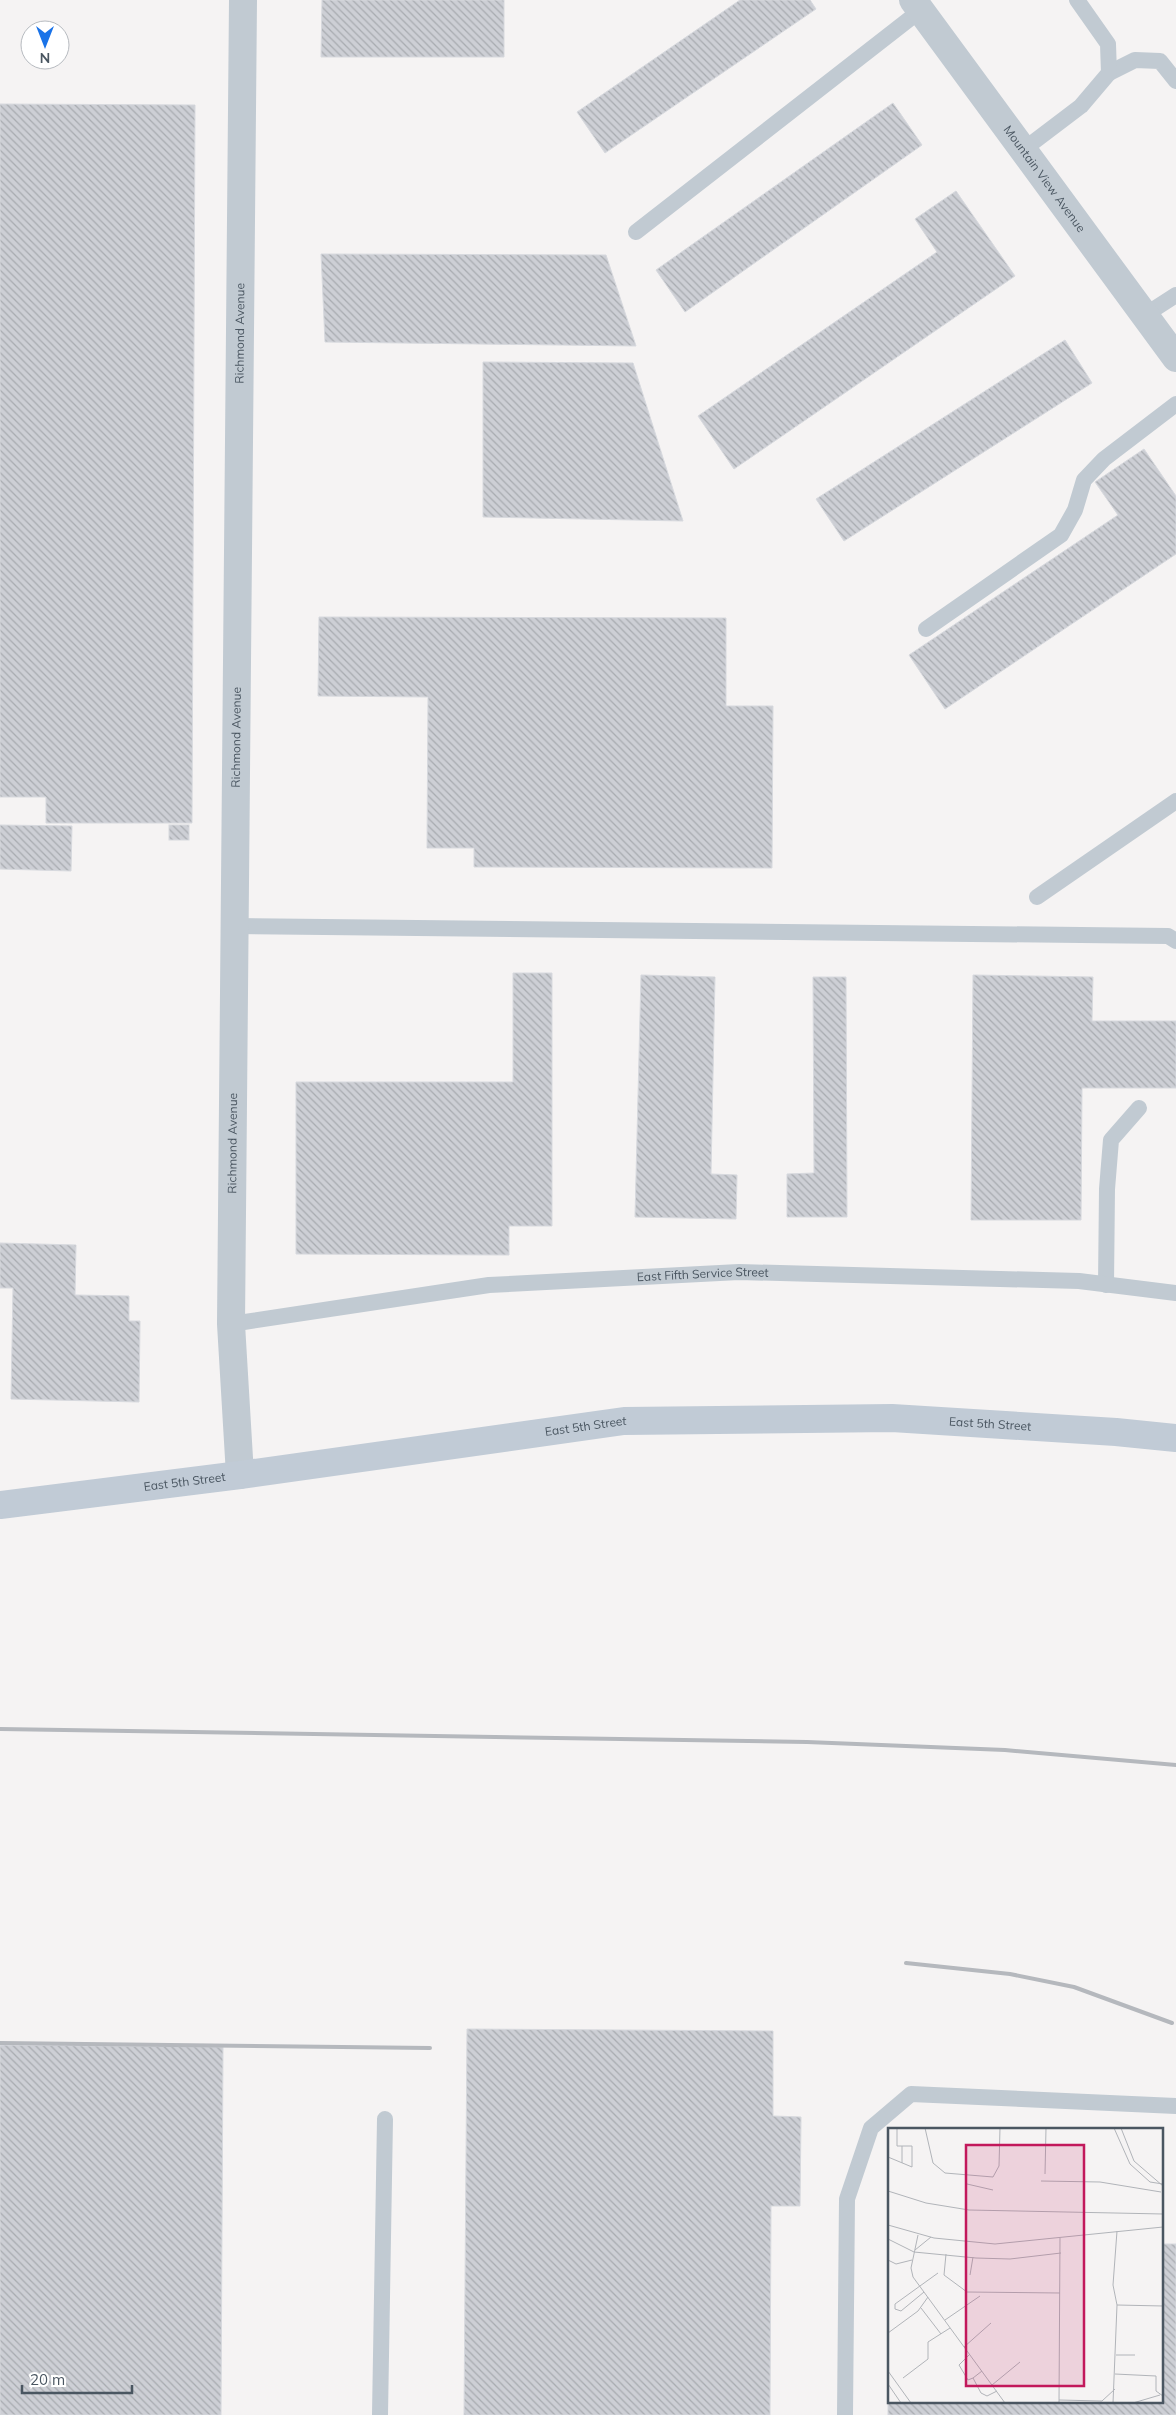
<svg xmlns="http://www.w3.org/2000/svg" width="1176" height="2415" font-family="Mulish,sans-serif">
	<defs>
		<pattern id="building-back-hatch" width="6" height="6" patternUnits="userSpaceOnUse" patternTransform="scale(1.25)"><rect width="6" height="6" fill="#cdcfd5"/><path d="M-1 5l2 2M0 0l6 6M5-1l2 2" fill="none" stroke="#a8abb0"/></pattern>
	</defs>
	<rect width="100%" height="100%" fill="#f5f3f3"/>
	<g fill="url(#building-back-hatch)" stroke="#d7d9de">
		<polygon points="322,0 504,0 504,57 321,57"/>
		<polygon points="740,0 810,0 816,9 605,153 577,112"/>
		<polygon points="893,103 922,145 685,312 656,270"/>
		<polygon points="0,104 195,105 192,823 46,823 46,797 0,797"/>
		<polygon points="956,191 1015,276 734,469 698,416 937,252 915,219"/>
		<polygon points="321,254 606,255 636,346 325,342"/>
		<polygon points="1065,340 1092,383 844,541 816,499"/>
		<polygon points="483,362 633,363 683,521 483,517"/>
		<polygon points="1144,449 1176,496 1176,554 945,709 909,655 1118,515 1095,482"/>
		<polygon points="319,617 726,618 726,706 773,706 772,868 474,867 474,848 427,848 428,697 318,696"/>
		<polygon points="0,825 72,826 71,871 0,869"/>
		<rect x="169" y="825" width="20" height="15"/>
		<polygon points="513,973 552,973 552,1226 509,1226 509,1255 296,1254 296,1082 513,1082"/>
		<polygon points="641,975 715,977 711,1174 737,1175 736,1219 635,1217"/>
		<polygon points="973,975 1093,977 1092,1021 1176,1021 1176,1088 1082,1088 1081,1220 971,1220"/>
		<polygon points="813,977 846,977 847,1217 787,1217 787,1174 814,1173"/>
		<polygon points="0,1243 76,1245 75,1295 129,1296 129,1321 140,1321 139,1402 11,1399 13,1288 0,1288"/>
		<polygon points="467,2029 773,2031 773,2116 801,2117 800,2206 771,2206 770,2415 464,2415"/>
		<polygon points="0,2045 223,2047 221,2415 0,2415"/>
		<polygon points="888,2244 890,2401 1162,2401 1162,2244 1176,2244 1176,2415 888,2415"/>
	</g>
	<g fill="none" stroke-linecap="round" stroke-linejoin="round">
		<g stroke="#c1cad2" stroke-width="16">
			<polyline points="1109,73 1135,60 1160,61 1176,81"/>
			<polyline points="1023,150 1081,106 1109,73 1108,44 1077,0"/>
			<polyline points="636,232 921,10"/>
			<polyline points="1145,315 1176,295"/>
			<polyline points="926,629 1061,535 1075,510 1084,480 1104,459 1176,404"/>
			<polyline points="1037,897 1176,801"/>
			<polyline points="234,926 1168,936 1176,941"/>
			<polyline points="1106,1285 1107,1189 1111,1140 1139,1108"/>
			<path id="s1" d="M231 1324 489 1285 739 1272 1079 1281 1176 1293"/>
			<polyline points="380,2415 385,2119"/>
			<polyline points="845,2415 847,2199 871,2128 911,2094 1176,2106"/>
		</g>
		<g stroke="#c1cad2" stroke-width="28">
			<path id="s2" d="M913 0 1176 358"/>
			<path id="s3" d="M240 1475 231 1324 243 0"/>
		</g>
		<path stroke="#c1cbd6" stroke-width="28" id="s4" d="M0 1505 240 1475 624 1421 892 1418 1116 1432 1176 1438"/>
		<g stroke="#b5b8bd" stroke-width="4">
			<polyline points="0,1729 807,1742 1005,1750 1176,1765"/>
			<polyline points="906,1963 1010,1974 1074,1987 1172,2023"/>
			<polyline points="0,2043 430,2048"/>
		</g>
	</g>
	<g text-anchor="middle" stroke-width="4" stroke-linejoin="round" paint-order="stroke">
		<g font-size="12" fill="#4a5661" stroke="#fff">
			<text dy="4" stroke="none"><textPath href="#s2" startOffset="222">Mountain View Avenue</textPath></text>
			<text dy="4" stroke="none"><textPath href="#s3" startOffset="1142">Richmond Avenue</textPath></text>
			<text dy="4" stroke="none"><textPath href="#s3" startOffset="738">Richmond Avenue</textPath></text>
			<text dy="4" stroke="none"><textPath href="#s3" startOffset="332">Richmond Avenue</textPath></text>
			<text dy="4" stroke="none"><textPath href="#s1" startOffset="475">East Fifth Service Street</textPath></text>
			<text dy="4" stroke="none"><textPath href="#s4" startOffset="996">East 5th Street</textPath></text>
			<text dy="4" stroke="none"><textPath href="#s4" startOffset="591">East 5th Street</textPath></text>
			<text dy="4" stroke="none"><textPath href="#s4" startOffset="186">East 5th Street</textPath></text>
		</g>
	</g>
	<g transform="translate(888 2128)">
		<rect width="275" height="275" fill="#f5f3f3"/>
		<path fill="none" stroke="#b1b4b9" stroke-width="1" d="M37 0 45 35 57 45 105 49 111 38 112 0M226 0 242 36 262 54 275 56M233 0 246 33 275 58M0 29 24 39V18H9V0M14 35V18M157 46 158 0M153 53 212 54 273 64M79 56 105 62M0 63 38 75 81 82 275 86M0 97 46 110 107 116 275 99M229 103 225 157 229 177 275 178M30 107 23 140 25 149 117 275M0 111 26 124 88 130 122 131 173 125M27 122 43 109M58 126 56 147 79 164 172 165M0 132 8 136 24 132M82 147 85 129M36 164 13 183 7 181V176L50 145M33 180 53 206M57 192 92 168M0 205 30 183 40 169M76 219 103 195M82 226 71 237 80 252 85 250M228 227H247M0 243 23 275M94 243 85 250 93 265 99 268 109 263M227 246 268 248V263L275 268M15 250 40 231V214L62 200M0 256 13 275M104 257 132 234M171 272 214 273 227 261M171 275 172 110M225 275 229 177M245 275 272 267"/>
		<path fill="#c2185b" fill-opacity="0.15" stroke="#c2185b" stroke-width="2.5" d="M78 17H196V258H78Z"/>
		<rect width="275" height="275" fill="none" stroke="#4a5661" stroke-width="2.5"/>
	</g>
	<g transform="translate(45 45) rotate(180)"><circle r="24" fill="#ffffff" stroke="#b7bbc0"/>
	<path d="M0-4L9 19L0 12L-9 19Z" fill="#1a73e8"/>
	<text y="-8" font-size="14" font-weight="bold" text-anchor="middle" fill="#4a5661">N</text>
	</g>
	<path d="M22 2385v8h110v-8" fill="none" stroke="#4a5661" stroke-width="2.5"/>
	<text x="30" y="2385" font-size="15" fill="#4a5661" stroke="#ffffff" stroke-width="4" paint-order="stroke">20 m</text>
</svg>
